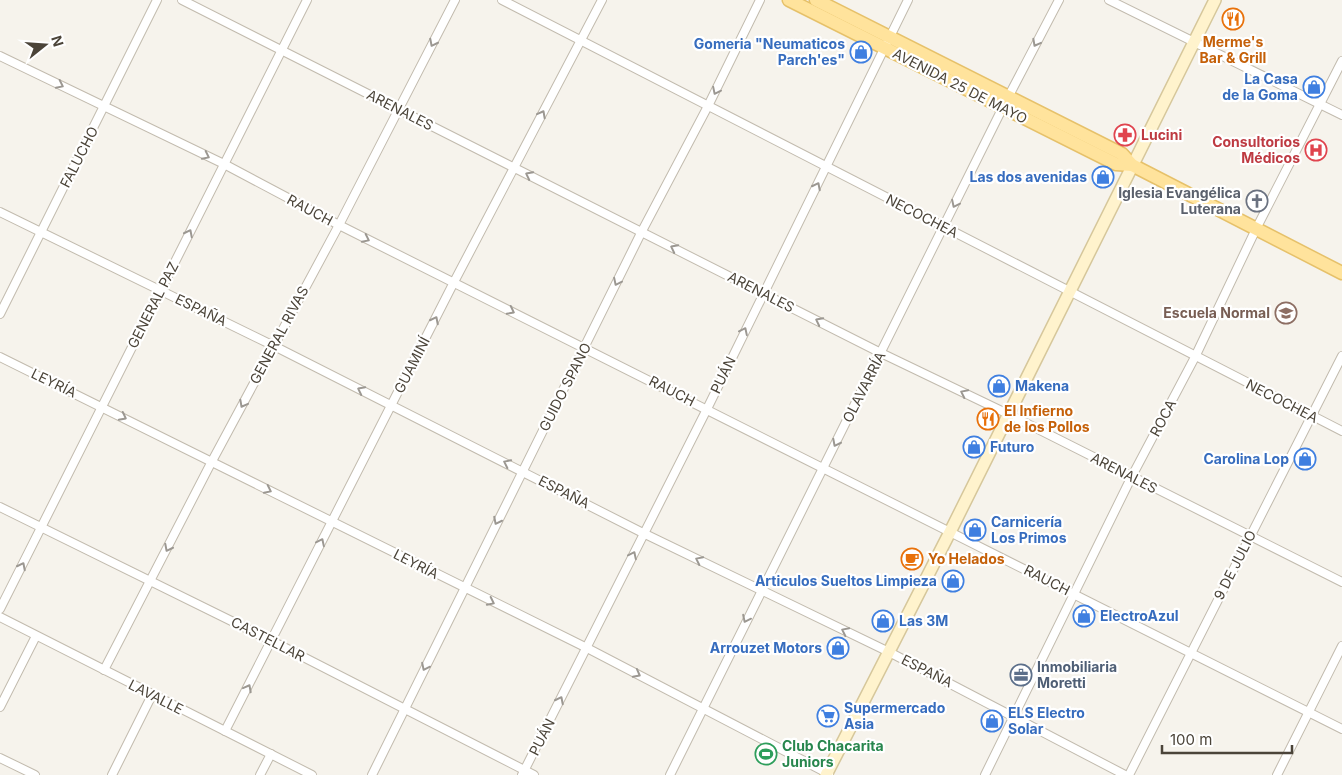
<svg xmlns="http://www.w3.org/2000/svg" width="1342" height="775" font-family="Inter,sans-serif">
	<rect width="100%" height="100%" fill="#f6f3ec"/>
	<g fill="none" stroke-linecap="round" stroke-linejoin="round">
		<g stroke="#c2bbae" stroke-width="10">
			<g id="street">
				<polyline points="182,0 881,353 1008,414 1342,582"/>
				<polyline points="502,0 1342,431"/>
				<polyline points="1109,0 1342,115"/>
				<polyline points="0,56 224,164 339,225 1342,729"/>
				<polyline points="0,212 274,346 643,533 889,652 1125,775"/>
				<polyline points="0,314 157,0"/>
				<polyline points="0,357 587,648 829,774"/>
				<polyline points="0,507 272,641 534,775"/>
				<polyline points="0,609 307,0"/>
				<polyline points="0,617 312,775"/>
				<polyline points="104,670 211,463 339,225 455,0"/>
				<polyline points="0,707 36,636"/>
				<polyline points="225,731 454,282 602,0"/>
				<polyline points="0,758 35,775"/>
				<polyline points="112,775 152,695"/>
				<polyline points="260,775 271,754"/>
				<polyline points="372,775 642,231 708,106 760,0"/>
				<polyline points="522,775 707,409 908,0"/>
				<polyline points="670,775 1003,107 1059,0"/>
				<polyline points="985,775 1131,478 1195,357 1256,229 1342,61"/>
				<polyline points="1129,775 1342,356"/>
				<polyline points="1277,775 1342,646"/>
			</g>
		</g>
		<g stroke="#d6c79b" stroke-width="14">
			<polyline id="secondary" points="826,775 951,530 1215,0"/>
		</g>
		<g stroke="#e6c16a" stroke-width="15">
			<g id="primary">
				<polyline points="789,0 1116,164 1132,165"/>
				<polyline points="816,0 1122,154 1132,165 1342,273"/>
			</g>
		</g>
		<use href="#street" stroke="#fff" stroke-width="8"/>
		<use href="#secondary" stroke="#fff3cd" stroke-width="11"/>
		<use href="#primary" stroke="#ffe39c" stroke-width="12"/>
	</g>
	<defs><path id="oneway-chevron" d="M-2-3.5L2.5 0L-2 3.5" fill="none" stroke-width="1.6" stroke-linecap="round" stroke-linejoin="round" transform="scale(1.25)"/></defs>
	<g stroke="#9c9892">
		<use href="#oneway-chevron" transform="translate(433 43) rotate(117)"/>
		<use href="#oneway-chevron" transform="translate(1036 43) rotate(118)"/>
		<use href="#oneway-chevron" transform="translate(60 85) rotate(26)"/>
		<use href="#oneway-chevron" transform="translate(716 91) rotate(116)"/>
		<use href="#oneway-chevron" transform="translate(542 114) rotate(-62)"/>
		<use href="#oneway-chevron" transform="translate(206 156) rotate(26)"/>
		<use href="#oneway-chevron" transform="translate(529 175) rotate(-153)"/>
		<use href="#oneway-chevron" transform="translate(817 186) rotate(-63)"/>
		<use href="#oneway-chevron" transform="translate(955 204) rotate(116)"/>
		<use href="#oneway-chevron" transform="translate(189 233) rotate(-63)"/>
		<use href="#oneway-chevron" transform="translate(366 239) rotate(26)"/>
		<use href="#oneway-chevron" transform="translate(674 248) rotate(-153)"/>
		<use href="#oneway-chevron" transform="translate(617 282) rotate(116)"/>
		<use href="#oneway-chevron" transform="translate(511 311) rotate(27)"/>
		<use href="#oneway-chevron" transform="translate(435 320) rotate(-63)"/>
		<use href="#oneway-chevron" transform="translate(819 321) rotate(-153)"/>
		<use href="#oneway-chevron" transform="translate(744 331) rotate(-64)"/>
		<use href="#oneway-chevron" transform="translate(361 390) rotate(-153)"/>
		<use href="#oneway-chevron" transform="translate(964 393) rotate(-154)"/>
		<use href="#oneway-chevron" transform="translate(243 404) rotate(118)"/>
		<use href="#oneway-chevron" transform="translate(123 417) rotate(27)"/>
		<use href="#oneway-chevron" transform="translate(836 443) rotate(117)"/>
		<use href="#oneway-chevron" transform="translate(507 463) rotate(-154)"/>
		<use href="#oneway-chevron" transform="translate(268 490) rotate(26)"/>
		<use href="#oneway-chevron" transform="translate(497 521) rotate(117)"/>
		<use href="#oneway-chevron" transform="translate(321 542) rotate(-64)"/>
		<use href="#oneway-chevron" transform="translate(168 548) rotate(117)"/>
		<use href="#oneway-chevron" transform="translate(633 555) rotate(-64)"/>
		<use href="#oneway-chevron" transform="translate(699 560) rotate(-154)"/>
		<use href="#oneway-chevron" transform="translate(22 566) rotate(-63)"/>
		<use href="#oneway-chevron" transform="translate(491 602) rotate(26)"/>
		<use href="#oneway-chevron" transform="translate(746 619) rotate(116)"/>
		<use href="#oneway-chevron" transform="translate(845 631) rotate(-154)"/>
		<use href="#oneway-chevron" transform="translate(425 667) rotate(116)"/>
		<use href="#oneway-chevron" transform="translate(637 674) rotate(28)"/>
		<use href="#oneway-chevron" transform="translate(248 688) rotate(-62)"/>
		<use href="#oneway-chevron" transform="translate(560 700) rotate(-63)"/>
	</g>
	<defs>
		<g id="restaurant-ring" transform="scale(1.125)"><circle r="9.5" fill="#fff" stroke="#e8710a" stroke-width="1.5"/><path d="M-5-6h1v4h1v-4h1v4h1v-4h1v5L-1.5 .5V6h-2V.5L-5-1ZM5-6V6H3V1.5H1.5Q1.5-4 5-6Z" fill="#e8710a"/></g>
		<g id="shop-ring" transform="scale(1.125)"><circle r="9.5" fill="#fff" stroke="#3f7fe0" stroke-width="1.5"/><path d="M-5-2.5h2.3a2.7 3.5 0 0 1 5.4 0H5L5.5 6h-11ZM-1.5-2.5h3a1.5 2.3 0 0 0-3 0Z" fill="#3f7fe0"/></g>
		<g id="pharmacy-ring" transform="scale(1.125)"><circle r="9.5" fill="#fff" stroke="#e0444e" stroke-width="1.5"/><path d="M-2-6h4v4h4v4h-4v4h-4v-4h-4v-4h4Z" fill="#e0444e"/></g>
		<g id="hospital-ring" transform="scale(1.125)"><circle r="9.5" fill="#fff" stroke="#e0444e" stroke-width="1.5"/><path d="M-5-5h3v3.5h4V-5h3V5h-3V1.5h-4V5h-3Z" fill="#e0444e"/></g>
		<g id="church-ring" transform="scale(1.125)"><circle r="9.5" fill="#fff" stroke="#6b7280" stroke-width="1.5"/><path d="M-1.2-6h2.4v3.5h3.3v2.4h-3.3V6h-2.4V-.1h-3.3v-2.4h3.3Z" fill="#6b7280"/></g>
		<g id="school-ring" transform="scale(1.125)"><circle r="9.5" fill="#fff" stroke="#8d6e63" stroke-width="1.5"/><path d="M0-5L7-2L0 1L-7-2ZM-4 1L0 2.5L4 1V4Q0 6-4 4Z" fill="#8d6e63"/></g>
		<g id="cafe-ring" transform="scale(1.125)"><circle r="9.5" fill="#fff" stroke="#e8710a" stroke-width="1.5"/><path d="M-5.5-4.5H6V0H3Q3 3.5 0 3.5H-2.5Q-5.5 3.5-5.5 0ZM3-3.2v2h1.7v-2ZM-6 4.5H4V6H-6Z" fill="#e8710a"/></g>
		<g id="office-ring" transform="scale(1.125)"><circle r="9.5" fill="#fff" stroke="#5c6f8a" stroke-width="1.5"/><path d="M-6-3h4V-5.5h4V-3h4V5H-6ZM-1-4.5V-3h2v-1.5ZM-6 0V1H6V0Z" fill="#5c6f8a"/></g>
		<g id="supermarket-ring" transform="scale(1.125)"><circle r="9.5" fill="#fff" stroke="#3f7fe0" stroke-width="1.5"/><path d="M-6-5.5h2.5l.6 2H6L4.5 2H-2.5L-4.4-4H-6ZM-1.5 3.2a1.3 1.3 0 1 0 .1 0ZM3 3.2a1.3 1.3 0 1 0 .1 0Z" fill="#3f7fe0"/></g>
		<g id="stadium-ring" transform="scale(1.125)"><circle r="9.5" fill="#fff" stroke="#2e9e5b" stroke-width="1.5"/><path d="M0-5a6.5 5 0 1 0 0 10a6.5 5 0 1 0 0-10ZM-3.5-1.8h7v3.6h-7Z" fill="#2e9e5b"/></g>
	</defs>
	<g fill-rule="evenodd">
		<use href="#restaurant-ring" x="1233" y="19"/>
		<use href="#shop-ring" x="861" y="52"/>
		<use href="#shop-ring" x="1314" y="87"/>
		<use href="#pharmacy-ring" x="1125" y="135"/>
		<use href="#hospital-ring" x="1316" y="150"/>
		<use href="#shop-ring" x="1103" y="177"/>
		<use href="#church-ring" x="1257" y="201"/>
		<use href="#school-ring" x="1286" y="313"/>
		<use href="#shop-ring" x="999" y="386"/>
		<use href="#restaurant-ring" x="988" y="419"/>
		<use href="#shop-ring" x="974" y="447"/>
		<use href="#shop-ring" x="1305" y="459"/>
		<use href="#shop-ring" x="975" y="530"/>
		<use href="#cafe-ring" x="912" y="559"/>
		<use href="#shop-ring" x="953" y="581"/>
		<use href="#shop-ring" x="1084" y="616"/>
		<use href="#shop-ring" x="883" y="621"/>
		<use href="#shop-ring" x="838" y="648"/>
		<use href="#office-ring" x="1021" y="675"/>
		<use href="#supermarket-ring" x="828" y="716"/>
		<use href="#shop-ring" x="992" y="721"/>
		<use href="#stadium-ring" x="766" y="754"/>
	</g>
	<g text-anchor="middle" stroke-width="4.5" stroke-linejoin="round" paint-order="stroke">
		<g font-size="14" font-weight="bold" fill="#c56008" stroke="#fff" text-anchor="start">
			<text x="1233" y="47" text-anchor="middle">Merme's<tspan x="1233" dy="16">Bar &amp; Grill</tspan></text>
			<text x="1004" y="416">El Infierno<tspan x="1004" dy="16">de los Pollos</tspan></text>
			<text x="928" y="564">Yo Helados</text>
		</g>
		<g font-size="14" font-weight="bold" fill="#366cbe" stroke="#fff" text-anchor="start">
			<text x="845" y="49" text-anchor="end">Gomeria "Neumaticos<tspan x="845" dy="16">Parch'es"</tspan></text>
			<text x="1298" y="84" text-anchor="end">La Casa<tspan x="1298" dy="16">de la Goma</tspan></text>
			<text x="1087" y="182" text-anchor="end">Las dos avenidas</text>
			<text x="1015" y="391">Makena</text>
			<text x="990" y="452">Futuro</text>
			<text x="1289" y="464" text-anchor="end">Carolina Lop</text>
			<text x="991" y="527">Carnicería<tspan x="991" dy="16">Los Primos</tspan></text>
			<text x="937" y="586" text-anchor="end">Articulos Sueltos Limpieza</text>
			<text x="1100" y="621">ElectroAzul</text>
			<text x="899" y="626">Las 3M</text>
			<text x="822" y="653" text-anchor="end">Arrouzet Motors</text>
			<text x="844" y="713">Supermercado<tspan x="844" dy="16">Asia</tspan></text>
			<text x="1008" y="718">ELS Electro<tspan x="1008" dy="16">Solar</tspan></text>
		</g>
		<g font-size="14" fill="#4b4439" stroke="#fff">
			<text transform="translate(960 86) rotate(27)" y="5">AVENIDA 25 DE MAYO</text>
			<text transform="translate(400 110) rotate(27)" y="5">ARENALES</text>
			<text transform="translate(79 157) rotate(-63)" y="5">FALUCHO</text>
			<text transform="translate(310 210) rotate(28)" y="5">RAUCH</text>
			<text transform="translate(922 216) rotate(27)" y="5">NECOCHEA</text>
			<text transform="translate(761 292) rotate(27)" y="5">ARENALES</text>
			<text transform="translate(153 305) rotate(-63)" y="5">GENERAL PAZ</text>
			<text transform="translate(201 310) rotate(26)" y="5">ESPAÑA</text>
			<text transform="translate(279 335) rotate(-62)" y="5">GENERAL RIVAS</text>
			<text transform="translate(412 365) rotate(-63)" y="5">GUAMINÍ</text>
			<text transform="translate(723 375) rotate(-64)" y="5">PUÁN</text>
			<text transform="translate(54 383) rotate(26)" y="5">LEYRÍA</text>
			<text transform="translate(565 387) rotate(-63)" y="5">GUIDO SPANO</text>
			<text transform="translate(864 387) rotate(-63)" y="5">OLAVARRÍA</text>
			<text transform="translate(672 391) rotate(27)" y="5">RAUCH</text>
			<text transform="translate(1282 401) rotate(27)" y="5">NECOCHEA</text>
			<text transform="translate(1163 418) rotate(-62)" y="5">ROCA</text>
			<text transform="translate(1124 473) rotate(27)" y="5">ARENALES</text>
			<text transform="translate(564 492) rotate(27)" y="5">ESPAÑA</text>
			<text transform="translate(416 564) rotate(27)" y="5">LEYRÍA</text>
			<text transform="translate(1235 565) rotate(-63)" y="5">9 DE JULIO</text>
			<text transform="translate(1047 580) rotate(27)" y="5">RAUCH</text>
			<text transform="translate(268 639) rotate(27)" y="5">CASTELLAR</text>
			<text transform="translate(927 671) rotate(27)" y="5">ESPAÑA</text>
			<text transform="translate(156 697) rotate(27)" y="5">LAVALLE</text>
			<text transform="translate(542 737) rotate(-63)" y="5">PUÁN</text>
		</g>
		<g font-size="14" font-weight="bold" fill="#be3a42" stroke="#fff" text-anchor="start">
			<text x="1141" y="140">Lucini</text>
			<text x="1300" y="147" text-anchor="end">Consultorios<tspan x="1300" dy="16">Médicos</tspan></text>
		</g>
		<g font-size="14" font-weight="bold" fill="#5b616d" stroke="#fff" text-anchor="end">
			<text x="1241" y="198">Iglesia Evangélica<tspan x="1241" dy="16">Luterana</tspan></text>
		</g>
		<g font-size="14" font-weight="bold" fill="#785e54" stroke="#fff" text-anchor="end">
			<text x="1270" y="318">Escuela Normal</text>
		</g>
		<g font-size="14" font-weight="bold" fill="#4e5e75" stroke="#fff" text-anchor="start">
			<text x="1037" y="672">Inmobiliaria<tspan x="1037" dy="16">Moretti</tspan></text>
		</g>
		<g font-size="14" font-weight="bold" fill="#27864d" stroke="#fff" text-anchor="start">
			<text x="782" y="751">Club Chacarita<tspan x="782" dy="16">Juniors</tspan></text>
		</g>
	</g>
	<g transform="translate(45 45) rotate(73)" stroke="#ffffff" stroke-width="4" paint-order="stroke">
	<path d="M0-4L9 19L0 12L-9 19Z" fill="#4b4439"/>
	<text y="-8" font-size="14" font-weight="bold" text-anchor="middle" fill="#4b4439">N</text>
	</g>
	<path d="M1162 745v8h130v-8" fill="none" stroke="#4b4439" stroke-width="2.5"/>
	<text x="1170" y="745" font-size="15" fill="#4b4439" stroke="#ffffff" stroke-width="4" paint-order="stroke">100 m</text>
</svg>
